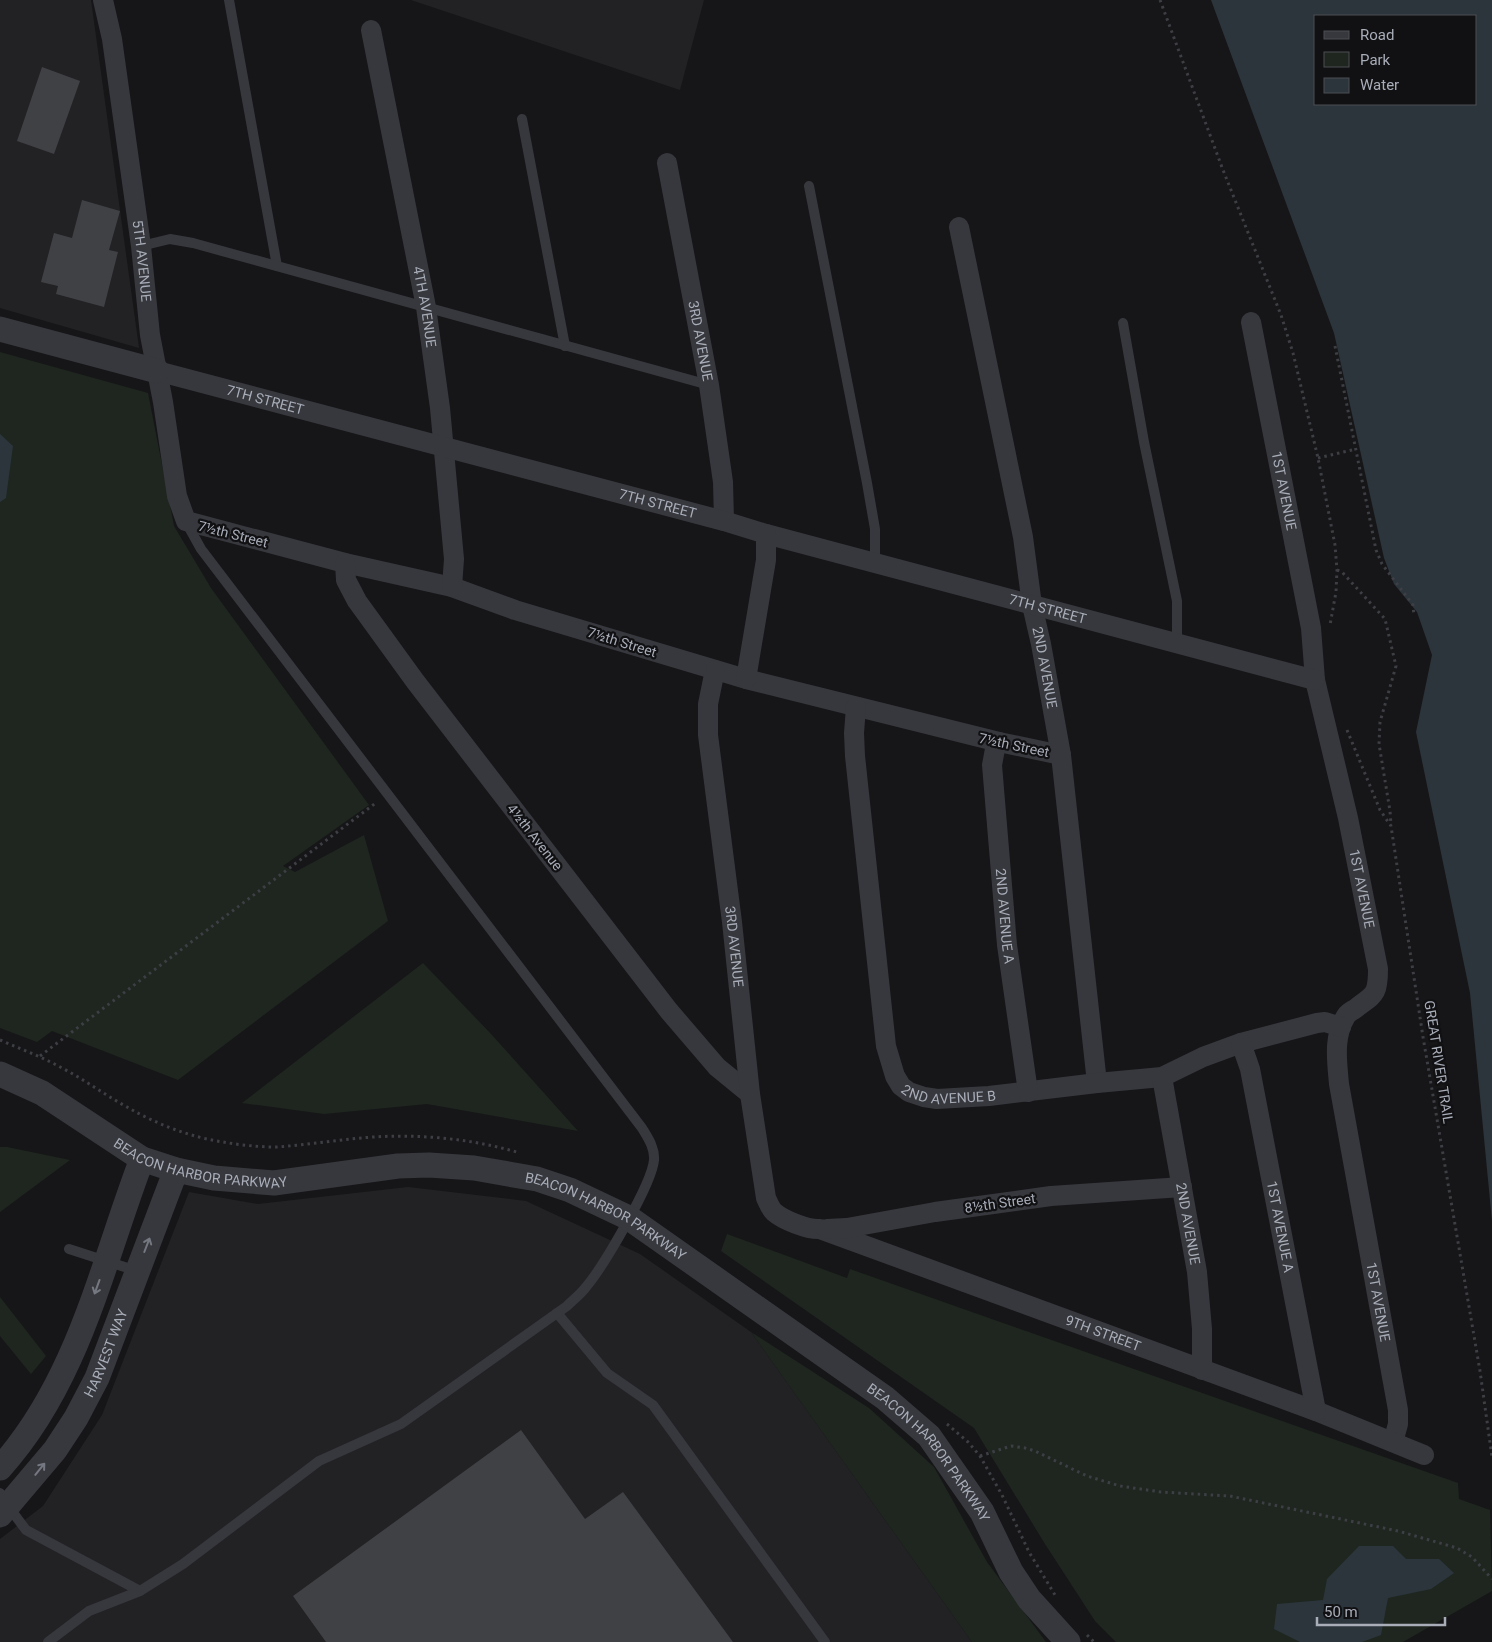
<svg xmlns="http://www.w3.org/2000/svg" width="1492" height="1642" font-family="Roboto,sans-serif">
	<rect width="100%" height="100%" fill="#161618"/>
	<g fill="#222225">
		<polygon points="0,0 91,0 139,348 0,308"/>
		<polygon points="411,0 704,0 680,90"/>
		<polygon points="408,1187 526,1201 640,1254 751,1332 972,1642 0,1642 0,1539 43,1506 102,1415 189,1192 258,1204"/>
	</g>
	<g fill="#1e261f">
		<polygon points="0,352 148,393 174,526 211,588 369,805 283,866 295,872 364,835 388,921 178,1080 52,1031 37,1042 0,1028"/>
		<polygon points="423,963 492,1035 578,1131 427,1104 324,1114 242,1103"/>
		<polygon points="0,1147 7,1147 70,1160 0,1212"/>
		<polygon points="727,1234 847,1278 850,1269 1458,1483 1459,1499 1490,1510 1492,1591 1403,1642 1116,1642 1095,1621 1045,1544 974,1428 721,1251"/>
		<polygon points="0,1297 46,1356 31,1374 0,1336"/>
		<polygon points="751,1332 869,1408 934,1467 987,1562 1046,1642 972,1642"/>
	</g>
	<g fill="#2c353c" fill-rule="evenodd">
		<path d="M1211 0H1492V1221L1470 993 1416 732 1432 655 1417 612 1394 584 1384 558 1334 333ZM1316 16H1476V104H1316Z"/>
		<polygon points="0,434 13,446 6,498 0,502"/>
		<polygon points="1359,1546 1393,1546 1406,1559 1439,1559 1454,1573 1431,1589 1388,1598 1381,1635 1362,1642 1300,1642 1274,1629 1277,1604 1323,1600 1327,1579"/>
	</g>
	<g fill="#404145">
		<polygon points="42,67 80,81 54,154 17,141"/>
		<polygon points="82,200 120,211 109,250 118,252 104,307 56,294 58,286 41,282 54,233 72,238"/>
		<polygon points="521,1430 585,1519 623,1492 733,1642 326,1642 293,1596"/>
	</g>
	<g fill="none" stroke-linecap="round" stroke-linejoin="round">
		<g stroke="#3d3f44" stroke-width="3" stroke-dasharray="2.5 4" stroke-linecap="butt">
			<polyline points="1160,0 1223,170 1281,315 1293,353 1318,458 1335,545 1337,570 1336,592 1330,625"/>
			<polyline points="1335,346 1376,550 1382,564 1413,605 1414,616"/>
			<polyline points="1318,458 1356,449"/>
			<polyline points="1337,570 1342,572 1385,619 1396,666 1380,722 1379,744 1390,811 1391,825"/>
			<polyline points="1347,730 1380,810 1391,826 1423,1037 1480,1371 1492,1457"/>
			<path d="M0 1040C21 1049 42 1057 62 1068 85 1080 105 1095 127 1107 156 1124 190 1137 223 1142 240 1145 258 1147 276 1147 309 1145 341 1139 374 1137 422 1134 474 1139 520 1153"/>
			<polyline points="40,1056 377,802"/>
			<polyline points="947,1424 968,1442 980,1456 1002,1495 1029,1552 1055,1595"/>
			<polyline points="980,1456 1011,1446 1025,1448 1035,1451 1087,1476 1120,1486 1161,1492 1230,1496 1398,1531 1457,1548 1472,1557 1492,1579"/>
			<polyline points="1087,1635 1094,1642"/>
		</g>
		<g stroke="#37383d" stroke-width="10">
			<polyline points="229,0 277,266"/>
			<polyline points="522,119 565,346"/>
			<polyline points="809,186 867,483 875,529 875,563"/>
			<polyline points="141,246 170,239 193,243 709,385"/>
			<polyline points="1123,323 1144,442 1177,601 1177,643"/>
			<polyline points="69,1249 137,1271"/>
			<polyline points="557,1313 607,1373 653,1405 825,1642"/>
			<polyline points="0,1493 8,1506 26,1530 140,1591"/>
			<path d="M48 1642 89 1611 140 1591 183 1564 319 1461 401 1424 567 1306C573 1300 581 1294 586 1287 603 1267 652 1184 654 1160 655 1148 648 1138 642 1128L201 549 186 522"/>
		</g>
		<g stroke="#37383d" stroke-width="20">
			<path id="s1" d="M103 0 112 39 141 246 150 335 163 402 177 496 186 521 345 563 452 587 515 610 746 679 999 742 1061 755"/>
			<path id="s2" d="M371 30 426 307 440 408 454 559 452 587"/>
			<path id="s3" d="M667 163 709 385 723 482 724 521"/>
			<path id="s4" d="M959 227 1023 537 1032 605 1041 644 1061 755 1097 1083"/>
			<path id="s5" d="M1251 322 1311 628 1315 680 1348 818 1378 969C1378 996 1374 994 1355 1009 1351 1011 1348 1013 1346 1016 1333 1037 1337 1061 1339 1084L1398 1410V1424L1393 1442"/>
			<path id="s6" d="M157 371 724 521 766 534 1315 680"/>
			<polyline points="345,563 346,580 357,601 415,681 669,1011 717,1067 750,1094"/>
			<path id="s7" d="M715 670 708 704V735L732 922 750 1094 766 1198C768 1202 770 1208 774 1212 783 1220 808 1230 820 1229L1316 1411 1424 1455"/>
			<polyline points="746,679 766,560 766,534"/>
			<path id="s8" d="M856 707 854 733 855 756 886 1046 895 1076 901 1086 909 1092 924 1097 937 1099 989 1096 1097 1083 1162 1077 1203 1057 1241 1043 1317 1023 1325 1022 1341 1027"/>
			<path id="s9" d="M999 742 995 749 992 765 1007 945 1028 1092"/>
			<path id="s10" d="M1241 1043 1250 1069 1316 1411"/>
			<path id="s11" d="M1162 1077 1197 1272 1202 1329V1370"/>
			<polyline points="827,1229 847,1228 935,1212 1051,1196 1182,1187"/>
		</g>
		<g stroke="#37383d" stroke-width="25">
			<polyline points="0,329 157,371"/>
			<path id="s12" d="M0 1074 42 1093 142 1159 176 1170 214 1178 274 1183 398 1166 429 1165 474 1168 537 1179 570 1190 629 1218 885 1398 929 1436 982 1512 1011 1572 1029 1599 1068 1642"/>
			<path d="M0 1468C78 1382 102 1264 142 1159"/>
			<path id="s13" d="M0 1515 55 1450 76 1418 97 1378 176 1170"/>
		</g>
	</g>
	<defs><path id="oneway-shaft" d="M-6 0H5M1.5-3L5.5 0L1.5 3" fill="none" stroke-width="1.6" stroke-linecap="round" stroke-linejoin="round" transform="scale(1.25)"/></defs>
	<g stroke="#757881">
		<use href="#oneway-shaft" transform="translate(147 1245) rotate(-69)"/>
		<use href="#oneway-shaft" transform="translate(97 1287) rotate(110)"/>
		<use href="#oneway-shaft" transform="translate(40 1469) rotate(-51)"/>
	</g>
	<g text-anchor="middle" stroke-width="4.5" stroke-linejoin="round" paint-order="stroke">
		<g font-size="14" fill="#a8adb8" stroke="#111113">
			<text dy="5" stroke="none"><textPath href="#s1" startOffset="264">5TH AVENUE</textPath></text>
			<text dy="5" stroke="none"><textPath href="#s2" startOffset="282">4TH AVENUE</textPath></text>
			<text dy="5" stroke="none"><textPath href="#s3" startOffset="181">3RD AVENUE</textPath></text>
			<text dy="5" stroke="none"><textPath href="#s6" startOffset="112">7TH STREET</textPath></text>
			<text dy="5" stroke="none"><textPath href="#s5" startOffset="172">1ST AVENUE</textPath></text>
			<text dy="5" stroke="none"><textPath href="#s6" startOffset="518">7TH STREET</textPath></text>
			<text transform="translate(233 534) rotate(14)" y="5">7½th Street</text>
			<text dy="5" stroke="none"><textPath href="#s6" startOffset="922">7TH STREET</textPath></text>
			<text transform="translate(622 642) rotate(17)" y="5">7½th Street</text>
			<text dy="5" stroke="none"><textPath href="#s4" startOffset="449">2ND AVENUE</textPath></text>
			<text transform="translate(1014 745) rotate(12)" y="5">7½th Street</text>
			<text transform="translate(535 837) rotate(52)" y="5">4½th Avenue</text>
			<text dy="5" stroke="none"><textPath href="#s5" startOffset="578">1ST AVENUE</textPath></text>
			<text dy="5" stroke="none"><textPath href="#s9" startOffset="176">2ND AVENUE A</textPath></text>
			<text dy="5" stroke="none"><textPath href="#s7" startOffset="279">3RD AVENUE</textPath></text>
			<text transform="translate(1439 1062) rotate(81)" y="5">GREAT RIVER TRAIL</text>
			<text dy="5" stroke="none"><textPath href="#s8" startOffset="434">2ND AVENUE B</textPath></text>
			<text dy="5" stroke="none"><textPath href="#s12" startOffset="224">BEACON HARBOR PARKWAY</textPath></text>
			<text transform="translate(1000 1203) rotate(-8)" y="5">8½th Street</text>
			<text dy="5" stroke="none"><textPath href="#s12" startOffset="644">BEACON HARBOR PARKWAY</textPath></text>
			<text dy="5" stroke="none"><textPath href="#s11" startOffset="149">2ND AVENUE</textPath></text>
			<text dy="5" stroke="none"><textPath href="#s10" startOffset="188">1ST AVENUE A</textPath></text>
			<text dy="5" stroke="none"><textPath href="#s5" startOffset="1012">1ST AVENUE</textPath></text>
			<text dy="5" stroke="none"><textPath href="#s7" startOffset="900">9TH STREET</textPath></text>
			<text dy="5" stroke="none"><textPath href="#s13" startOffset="195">HARVEST WAY</textPath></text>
			<text dy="5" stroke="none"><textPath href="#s12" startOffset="1049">BEACON HARBOR PARKWAY</textPath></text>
		</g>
	</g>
	<rect x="1314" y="15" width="162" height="90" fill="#111113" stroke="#4d4f55"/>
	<rect x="1324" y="31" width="25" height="8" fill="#37383d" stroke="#4d4f55"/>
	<text x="1360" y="40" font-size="15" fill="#a8adb8">Road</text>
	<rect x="1324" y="52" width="25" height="15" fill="#1e261f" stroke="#4d4f55"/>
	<text x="1360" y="65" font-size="15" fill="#a8adb8">Park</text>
	<rect x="1324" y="78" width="25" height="15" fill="#2c353c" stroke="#4d4f55"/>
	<text x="1360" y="90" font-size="15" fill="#a8adb8">Water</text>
	<path d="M1317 1617v8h128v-8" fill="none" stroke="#a8adb8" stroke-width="2.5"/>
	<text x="1324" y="1617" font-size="15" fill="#a8adb8" stroke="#111113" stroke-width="4" paint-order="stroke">50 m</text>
</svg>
